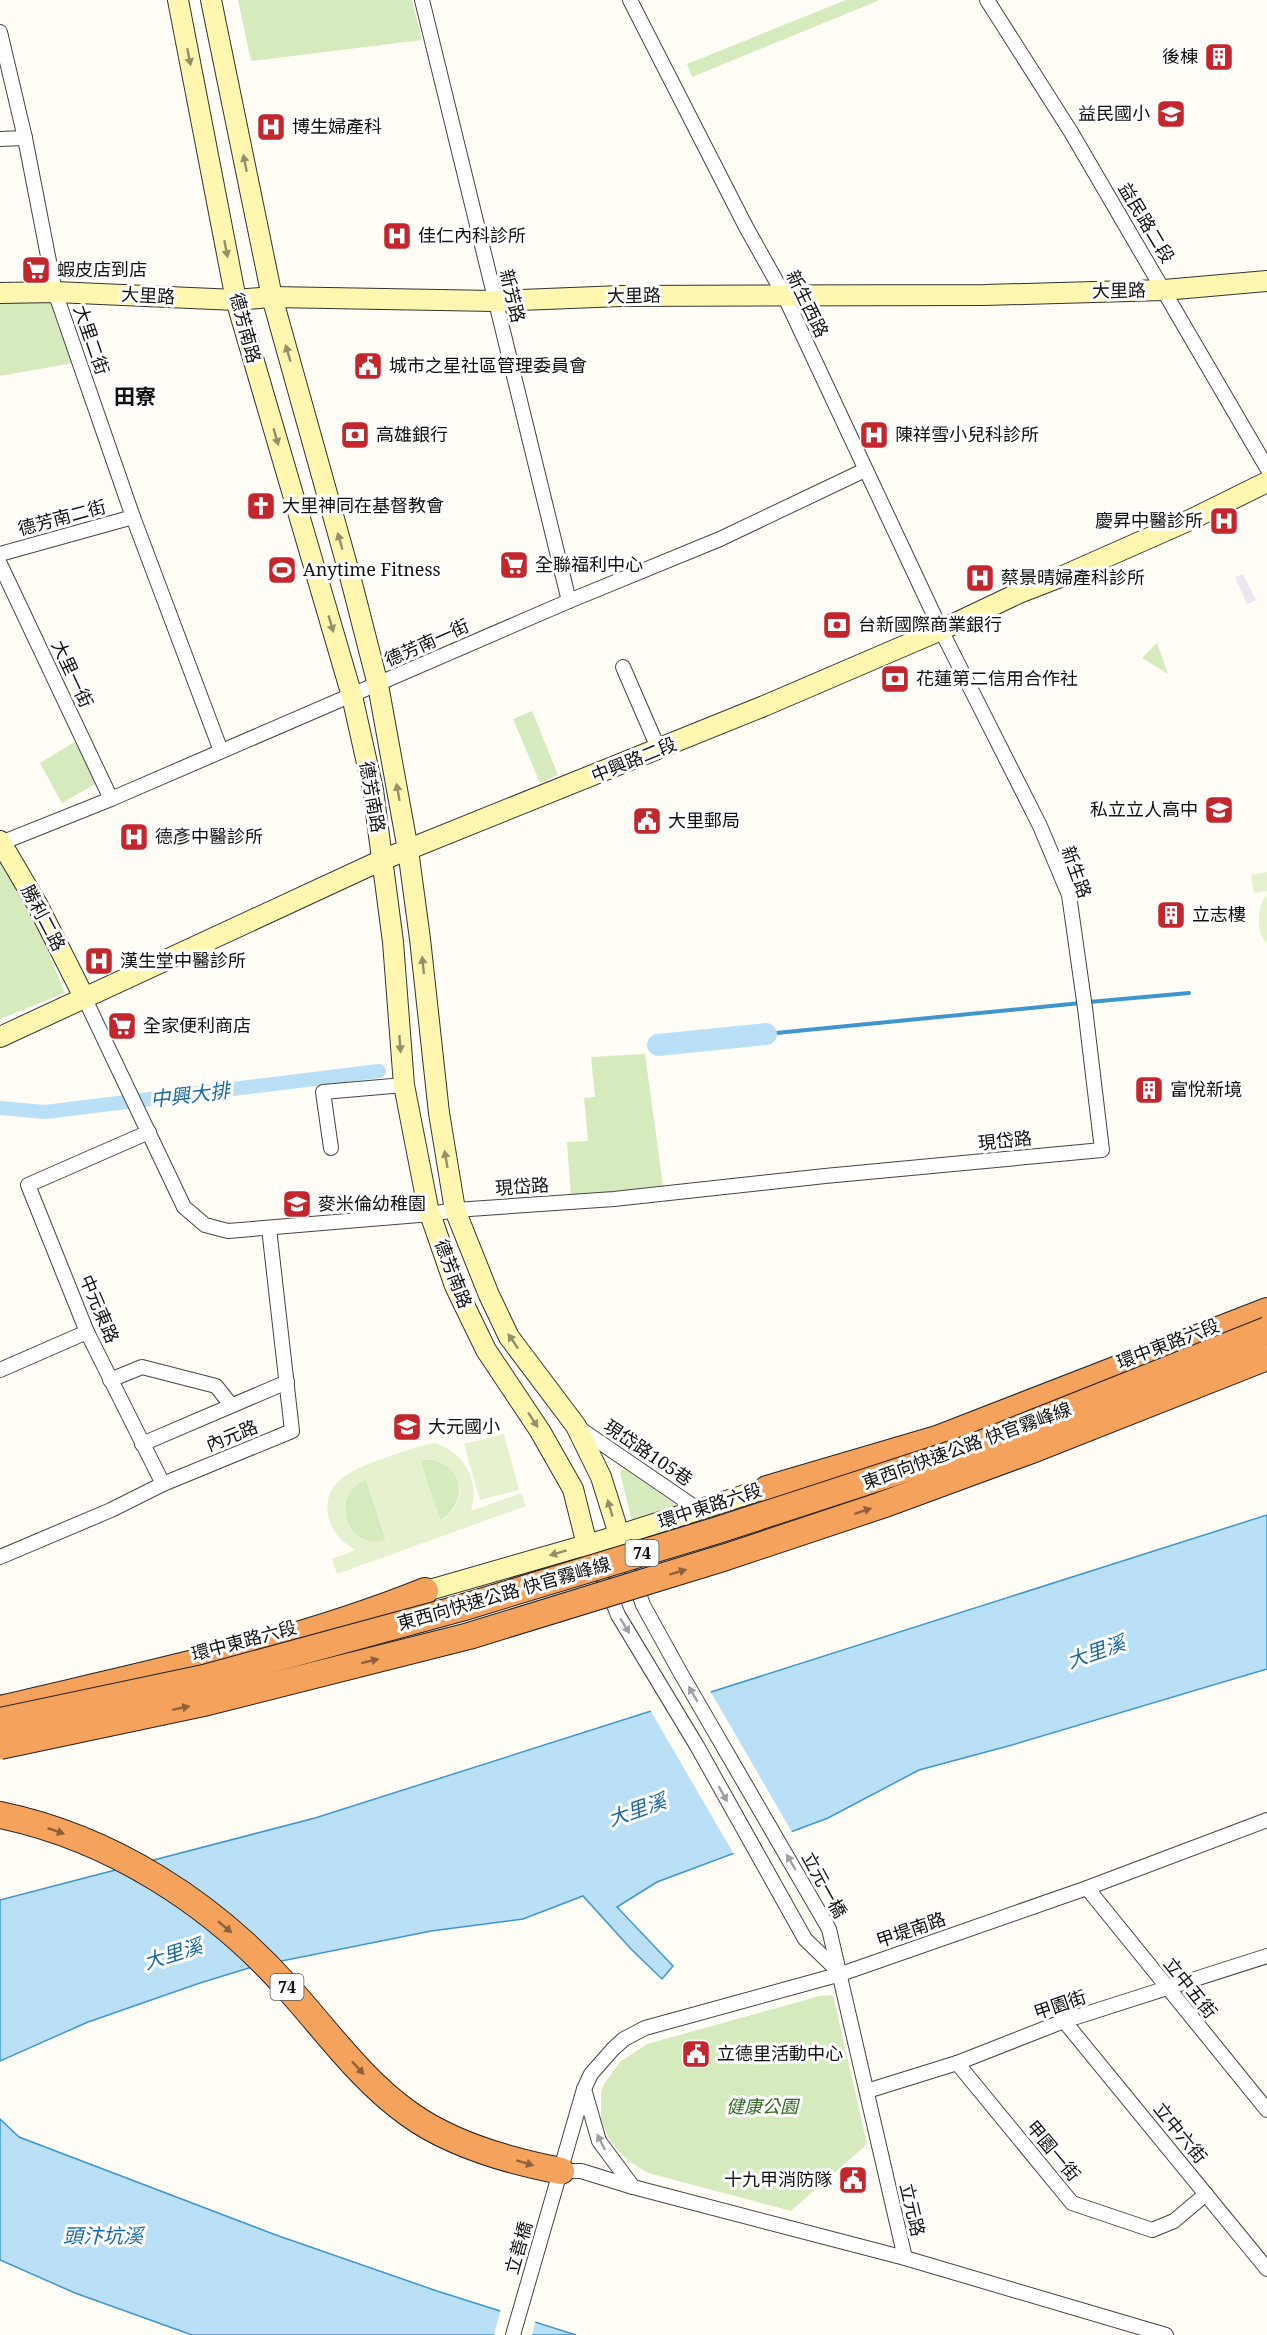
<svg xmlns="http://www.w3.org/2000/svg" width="1267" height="2335" font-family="'Noto Serif','Noto Sans TC',serif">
	<rect width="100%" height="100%" fill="#fffdf5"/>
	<polygon fill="#eee6ef" points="1243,574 1256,600 1247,604 1235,577"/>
	<g fill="#d5ebbd">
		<polygon points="238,0 412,0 422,40 251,61"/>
		<polygon points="846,0 880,0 692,77 687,64"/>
		<polygon points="51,296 73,363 0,376 0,297"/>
		<polygon points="1157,643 1168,674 1142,658"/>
		<polygon points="532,711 558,775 540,783 513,719"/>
		<polygon points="76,741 99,782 62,803 40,763"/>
		<polygon points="0,854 29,906 65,993 0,1019"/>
		<polygon points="645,1054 663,1186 571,1196 567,1142 588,1141 584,1098 595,1097 591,1057"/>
		<path d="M420 1460C458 1455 475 1498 440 1521Z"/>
		<polygon points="624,1469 674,1503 677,1507 634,1521 631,1518 620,1472"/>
		<path d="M366 1479 386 1540C349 1554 326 1496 366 1479Z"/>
		<polygon points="833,1995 867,2144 791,2211 648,2173 635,2165 623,2156 610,2141 601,2120 601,2092 604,2084 620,2062 647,2044 820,1996"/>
	</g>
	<g fill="#e6f2cf" fill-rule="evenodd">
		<polygon points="1267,872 1267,891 1254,893 1251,875"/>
		<path d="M1267 893V945C1255 930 1257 909 1267 893Z"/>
		<polygon points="504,1434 519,1490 480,1500 464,1444"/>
		<path d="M435 1443C465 1452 480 1482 471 1511L521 1493 526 1506 337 1574 332 1559 355 1550C341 1541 331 1532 328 1514 322 1477 363 1466 390 1456 405 1451 420 1445 435 1443ZM427 1459C462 1463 472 1501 441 1521L420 1461ZM366 1479 386 1539C352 1556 325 1496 366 1479Z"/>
	</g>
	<g fill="#b9e0f7" stroke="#3f96cf" stroke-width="1.5">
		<polygon points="1267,1515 1267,1669 1012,1745 919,1770 828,1818 657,1882 617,1907 673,1966 662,1979 631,1949 583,1896 523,1919 431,1931 252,1967 200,1983 88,2022 0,2061 0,1900 315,1818"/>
		<polygon points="0,2119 19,2137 276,2235 437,2291 576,2335 192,2335 75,2293 0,2260"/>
	</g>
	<g fill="#fffdf5">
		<polygon points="709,1689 793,1834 735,1856 649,1708"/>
		<polygon points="501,2308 536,2319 532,2335 494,2335"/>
	</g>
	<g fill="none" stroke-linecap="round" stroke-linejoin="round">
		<g stroke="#3f96cf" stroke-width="4">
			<polyline points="1089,1002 1189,993"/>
			<polyline points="766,1034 1081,1003"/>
		</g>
		<polyline stroke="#b9e0f7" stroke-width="14" points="0,1108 45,1112 379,1071"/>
		<polyline stroke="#b9e0f7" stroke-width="22" points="658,1045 766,1034"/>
		<g stroke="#444" stroke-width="16">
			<g id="street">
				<polyline points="422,0 569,601"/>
				<polyline points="987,0 1071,132 1267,468"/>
				<polyline points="0,32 25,138 55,292 133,517 221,751"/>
				<polyline points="0,139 25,138"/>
				<polyline points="0,554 133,517"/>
				<polyline points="0,564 111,799"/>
				<polyline points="623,667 659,750"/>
				<polyline points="1,843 111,799 569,601 720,539 865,470"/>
				<polyline points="84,997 184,1207 205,1225 228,1231 431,1214 455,1210 614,1199 825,1176 1102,1150 1085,1008 1069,895 1040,826 941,630 784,295 746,227 630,0"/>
				<polyline points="149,1132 28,1185 87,1332 163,1484"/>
				<polyline points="331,1148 323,1092 404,1085"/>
				<polyline points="0,1370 87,1332"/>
				<polyline points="110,1380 142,1367 216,1386 231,1405"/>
				<polyline points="579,1428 699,1510"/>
				<polyline points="142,1444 287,1382"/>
				<polyline points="0,1557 111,1510 163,1484 292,1431 269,1228"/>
				<polyline points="634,1579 643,1605 680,1672 829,1929 905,2258"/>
				<polyline points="607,1588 618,1615 697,1746 805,1939 840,1973"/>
				<polyline points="1087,1888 1267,2110"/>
				<polyline points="1064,2021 1267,2269"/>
				<polyline points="957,2063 1072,2203 1152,2230 1174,2221 1206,2194"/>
				<polyline points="584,2089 599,2141 633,2187"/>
				<polyline points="867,2091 957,2063 1064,2021 1267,1956"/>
				<polyline points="561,2171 581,2171 633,2187 905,2258 1166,2335"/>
				<polyline points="513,2335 584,2089 591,2074 613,2049 624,2039 645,2028 841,1974 1087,1888 1267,1820"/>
			</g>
		</g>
		<g stroke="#333" stroke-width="22">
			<g id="secondary">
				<polyline points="178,0 236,300 352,696 373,790 393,942 404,1085 428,1208 455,1286 486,1350 540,1431 573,1489 587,1545 601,1572"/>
				<polyline points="211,0 272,297 350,576 378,685 408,850 420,939 439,1113 455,1210 489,1295 509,1337 576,1426 601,1477 628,1563"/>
				<polyline points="0,293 55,292 236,300 272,297 495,301 621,296 985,295 1164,290 1267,281"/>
				<polyline points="0,841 37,904 84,997"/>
				<polyline points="0,1037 382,860 764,706 941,630 1019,593 1063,576 1192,519 1267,482"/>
				<polyline points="412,1595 607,1539 780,1484"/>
			</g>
		</g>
		<g stroke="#222" stroke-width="28">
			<g id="highway">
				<polyline points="767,1489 937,1439 1267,1311"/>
				<path d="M0 1709C143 1675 288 1646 425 1591"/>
				<path d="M0 1815C111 1838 212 1903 287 1987 326 2030 361 2080 409 2114 452 2145 509 2161 561 2171"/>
			</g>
		</g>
		<use href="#street" stroke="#fff" stroke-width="14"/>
		<use href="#secondary" stroke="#fff6b0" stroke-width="20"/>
		<use href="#highway" stroke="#f5a25d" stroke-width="26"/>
		<g stroke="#222" stroke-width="28" stroke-linecap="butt">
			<g id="highway-bridge">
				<polyline points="0,1721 204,1678 461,1608 718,1530 973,1447 1267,1330"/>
				<polyline points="0,1746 208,1702 469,1636 726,1557 882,1505 1037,1448 1267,1357"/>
			</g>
		</g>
		<use href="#highway-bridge" stroke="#f5a25d" stroke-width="26"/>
	</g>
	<defs><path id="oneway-solid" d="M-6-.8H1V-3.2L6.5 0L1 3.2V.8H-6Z" transform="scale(1.5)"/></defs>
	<g fill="#948f68">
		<use href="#oneway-solid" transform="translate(189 57) rotate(79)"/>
		<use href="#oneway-solid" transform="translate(245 163) rotate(-101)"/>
		<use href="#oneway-solid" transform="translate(226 249) rotate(79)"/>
		<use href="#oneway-solid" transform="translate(288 353) rotate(-106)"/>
		<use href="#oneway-solid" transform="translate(276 437) rotate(74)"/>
		<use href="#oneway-solid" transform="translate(340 541) rotate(-106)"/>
		<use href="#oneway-solid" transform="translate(331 624) rotate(74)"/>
		<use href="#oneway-solid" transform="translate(398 792) rotate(-100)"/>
		<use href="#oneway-solid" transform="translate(423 965) rotate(-96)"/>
		<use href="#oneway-solid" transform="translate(400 1044) rotate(86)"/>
		<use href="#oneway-solid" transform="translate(446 1159) rotate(-100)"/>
		<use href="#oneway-solid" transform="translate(513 1341) rotate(-124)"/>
		<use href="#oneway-solid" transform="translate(533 1420) rotate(57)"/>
		<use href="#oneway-solid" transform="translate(610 1508) rotate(-106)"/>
		<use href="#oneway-solid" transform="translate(558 1553) rotate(163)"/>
	</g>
	<g fill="#8e613b">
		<use href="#oneway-solid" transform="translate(863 1511) rotate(-18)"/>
		<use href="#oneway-solid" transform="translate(678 1572) rotate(-17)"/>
		<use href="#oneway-solid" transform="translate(370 1661) rotate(-14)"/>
		<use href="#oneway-solid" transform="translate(181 1708) rotate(-12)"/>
		<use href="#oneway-solid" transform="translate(56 1831) rotate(19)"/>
		<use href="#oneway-solid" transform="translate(225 1927) rotate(40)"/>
		<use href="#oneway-solid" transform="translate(358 2068) rotate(48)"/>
		<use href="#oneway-solid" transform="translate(525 2163) rotate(17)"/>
	</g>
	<g fill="#a0a0a0">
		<use href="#oneway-solid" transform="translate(625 1626) rotate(58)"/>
		<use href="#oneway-solid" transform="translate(693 1694) rotate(-120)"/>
		<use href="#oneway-solid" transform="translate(723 1794) rotate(61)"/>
		<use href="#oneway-solid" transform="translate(791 1862) rotate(-120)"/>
		<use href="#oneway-solid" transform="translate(601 2142) rotate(-117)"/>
	</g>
	<defs>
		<g id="building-square" transform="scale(1.5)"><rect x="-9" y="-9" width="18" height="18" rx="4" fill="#c4262e" stroke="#fff"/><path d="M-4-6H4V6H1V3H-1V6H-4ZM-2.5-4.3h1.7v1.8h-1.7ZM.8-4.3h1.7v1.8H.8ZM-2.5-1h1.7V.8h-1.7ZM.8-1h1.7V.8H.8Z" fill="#fff"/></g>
		<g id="school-square" transform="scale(1.5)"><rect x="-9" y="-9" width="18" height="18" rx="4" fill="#c4262e" stroke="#fff"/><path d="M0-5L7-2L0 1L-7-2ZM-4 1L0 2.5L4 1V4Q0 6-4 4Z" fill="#fff"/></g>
		<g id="hospital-square" transform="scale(1.5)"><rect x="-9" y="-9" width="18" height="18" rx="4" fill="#c4262e" stroke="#fff"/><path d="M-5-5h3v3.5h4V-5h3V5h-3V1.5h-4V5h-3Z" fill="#fff"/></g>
		<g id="supermarket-square" transform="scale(1.5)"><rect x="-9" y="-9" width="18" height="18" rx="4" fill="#c4262e" stroke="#fff"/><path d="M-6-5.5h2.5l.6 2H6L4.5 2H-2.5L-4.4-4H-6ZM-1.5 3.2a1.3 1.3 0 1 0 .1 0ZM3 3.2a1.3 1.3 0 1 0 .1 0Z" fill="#fff"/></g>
		<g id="civic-square" transform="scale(1.5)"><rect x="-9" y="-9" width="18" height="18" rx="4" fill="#c4262e" stroke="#fff"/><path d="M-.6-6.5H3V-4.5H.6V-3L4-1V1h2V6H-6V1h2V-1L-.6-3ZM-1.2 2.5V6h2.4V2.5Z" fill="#fff"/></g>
		<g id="bank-square" transform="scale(1.5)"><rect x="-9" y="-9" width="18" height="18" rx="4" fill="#c4262e" stroke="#fff"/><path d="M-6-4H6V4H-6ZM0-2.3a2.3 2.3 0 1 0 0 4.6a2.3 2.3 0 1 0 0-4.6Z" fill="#fff"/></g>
		<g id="church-square" transform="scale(1.5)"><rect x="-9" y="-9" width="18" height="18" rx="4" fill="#c4262e" stroke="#fff"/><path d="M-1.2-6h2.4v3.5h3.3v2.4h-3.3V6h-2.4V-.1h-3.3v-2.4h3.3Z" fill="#fff"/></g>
		<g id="stadium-square" transform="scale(1.5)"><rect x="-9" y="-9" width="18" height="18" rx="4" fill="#c4262e" stroke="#fff"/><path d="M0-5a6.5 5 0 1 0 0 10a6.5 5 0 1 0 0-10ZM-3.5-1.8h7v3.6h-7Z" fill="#fff"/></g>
	</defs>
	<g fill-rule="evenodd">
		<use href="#building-square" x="1219" y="57"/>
		<use href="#school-square" x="1171" y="114"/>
		<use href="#hospital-square" x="271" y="127"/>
		<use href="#hospital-square" x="397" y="236"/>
		<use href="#supermarket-square" x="36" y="270"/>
		<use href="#civic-square" x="368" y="366"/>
		<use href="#bank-square" x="355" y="435"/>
		<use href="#hospital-square" x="874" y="435"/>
		<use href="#church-square" x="261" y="506"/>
		<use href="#hospital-square" x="1224" y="521"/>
		<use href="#supermarket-square" x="514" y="565"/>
		<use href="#stadium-square" x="282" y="570"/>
		<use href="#hospital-square" x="980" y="578"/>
		<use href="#bank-square" x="837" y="625"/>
		<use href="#bank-square" x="895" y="679"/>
		<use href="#school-square" x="1219" y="810"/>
		<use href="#civic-square" x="647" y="821"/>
		<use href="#hospital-square" x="134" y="837"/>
		<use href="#building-square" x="1171" y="915"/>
		<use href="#hospital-square" x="99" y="961"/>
		<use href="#supermarket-square" x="122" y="1026"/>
		<use href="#building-square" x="1149" y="1090"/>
		<use href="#school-square" x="297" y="1204"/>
		<use href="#school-square" x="407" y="1427"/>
		<use href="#civic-square" x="696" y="2054"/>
		<use href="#civic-square" x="853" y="2180"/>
	</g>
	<g text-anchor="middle" stroke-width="6" stroke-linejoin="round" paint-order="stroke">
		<g fill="#fff" stroke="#585858" stroke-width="1.5">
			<rect x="625.5" y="1540" width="33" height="26" rx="4.5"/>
			<rect x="270.5" y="1974" width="33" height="26" rx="4.5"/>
		</g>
		<g font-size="16" font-weight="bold" fill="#111">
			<text x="642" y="1559">74</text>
			<text x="287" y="1993">74</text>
		</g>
		<g font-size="18" fill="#111" stroke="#fff" text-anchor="start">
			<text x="1198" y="63" text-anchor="end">後棟</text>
			<text x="1150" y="120" text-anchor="end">益民國小</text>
			<text x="292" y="133">博生婦產科</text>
			<text x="418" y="242">佳仁內科診所</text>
			<text x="57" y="276">蝦皮店到店</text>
			<text x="389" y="372">城市之星社區管理委員會</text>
			<text x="376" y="441">高雄銀行</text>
			<text x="895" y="441">陳祥雪小兒科診所</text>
			<text x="282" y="512">大里神同在基督教會</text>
			<text x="1203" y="527" text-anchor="end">慶昇中醫診所</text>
			<text x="535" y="571">全聯福利中心</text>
			<text x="303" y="576">Anytime Fitness</text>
			<text x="1001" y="584">蔡景晴婦產科診所</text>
			<text x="858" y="631">台新國際商業銀行</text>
			<text x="916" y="685">花蓮第二信用合作社</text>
			<text x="1198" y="816" text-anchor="end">私立立人高中</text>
			<text x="668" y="827">大里郵局</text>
			<text x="155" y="843">德彥中醫診所</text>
			<text x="1192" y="921">立志樓</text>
			<text x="120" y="967">漢生堂中醫診所</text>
			<text x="143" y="1032">全家便利商店</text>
			<text x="1170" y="1096">富悅新境</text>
			<text x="318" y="1210">麥米倫幼稚園</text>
			<text x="428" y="1433">大元國小</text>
			<text x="717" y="2060">立德里活動中心</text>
			<text x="832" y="2186" text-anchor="end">十九甲消防隊</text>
		</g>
		<g font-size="18" fill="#111" stroke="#fff">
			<text transform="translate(1146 223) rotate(59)" y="6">益民路二段</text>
			<text transform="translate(1119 291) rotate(-1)" y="6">大里路</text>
			<text transform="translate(148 296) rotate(3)" y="6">大里路</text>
			<text transform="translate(512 296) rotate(76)" y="6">新芳路</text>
			<text transform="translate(634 296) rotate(-1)" y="6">大里路</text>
			<text transform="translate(807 304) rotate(64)" y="6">新生西路</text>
			<text transform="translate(245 328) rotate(75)" y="6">德芳南路</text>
			<text transform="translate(91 340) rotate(71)" y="6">大里二街</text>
			<text transform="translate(62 518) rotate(-15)" y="6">德芳南二街</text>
			<text transform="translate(427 643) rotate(-24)" y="6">德芳南一街</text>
			<text transform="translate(72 674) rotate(65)" y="6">大里一街</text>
			<text transform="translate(634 760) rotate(-22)" y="6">中興路二段</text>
			<text transform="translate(372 797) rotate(80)" y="6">德芳南路</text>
			<text transform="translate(1076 872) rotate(70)" y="6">新生路</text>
			<text transform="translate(43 918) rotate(62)" y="6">勝利二路</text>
			<text transform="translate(1005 1141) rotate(-6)" y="6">現岱路</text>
			<text transform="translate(522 1187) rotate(-4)" y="6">現岱路</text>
			<text transform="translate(453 1274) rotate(69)" y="6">德芳南路</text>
			<text transform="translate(99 1309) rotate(67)" y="6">中元東路</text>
			<text transform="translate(1168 1344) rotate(-21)" y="6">環中東路六段</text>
			<text transform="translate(232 1436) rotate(-22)" y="6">內元路</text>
			<text transform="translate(967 1446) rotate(-20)" y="6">東西向快速公路 快官霧峰線</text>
			<text transform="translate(648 1453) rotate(34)" y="6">現岱路105巷</text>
			<text transform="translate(710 1506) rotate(-18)" y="6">環中東路六段</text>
			<text transform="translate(504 1594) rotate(-16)" y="6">東西向快速公路 快官霧峰線</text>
			<text transform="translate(244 1641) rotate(-15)" y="6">環中東路六段</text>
			<text transform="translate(824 1885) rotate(61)" y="6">立元一橋</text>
			<text transform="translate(911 1930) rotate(-19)" y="6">甲堤南路</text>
			<text transform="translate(1190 1988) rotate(51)" y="6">立中五街</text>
			<text transform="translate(1060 2005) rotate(-19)" y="6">甲園街</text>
			<text transform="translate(1180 2133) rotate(51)" y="6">立中六街</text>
			<text transform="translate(1053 2151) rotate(50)" y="6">甲園一街</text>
			<text transform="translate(912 2210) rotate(77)" y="6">立元路</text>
			<text transform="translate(519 2248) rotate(-74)" y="6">立善橋</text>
		</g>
		<g font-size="18" font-style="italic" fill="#2f6b1f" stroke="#fff">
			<text x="762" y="2113">健康公園</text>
		</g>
		<g font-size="20" font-style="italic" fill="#1768a6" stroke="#fff">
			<text transform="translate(190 1095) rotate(-7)" y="7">中興大排</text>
			<text transform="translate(1096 1652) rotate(-19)" y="7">大里溪</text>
			<text transform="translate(637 1810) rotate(-19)" y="7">大里溪</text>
			<text transform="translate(173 1954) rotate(-17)" y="7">大里溪</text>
			<text x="103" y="2243">頭汴坑溪</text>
		</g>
		<g font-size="21" font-weight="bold" fill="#111" stroke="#fff">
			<text x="135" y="404">田寮</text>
		</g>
	</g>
</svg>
